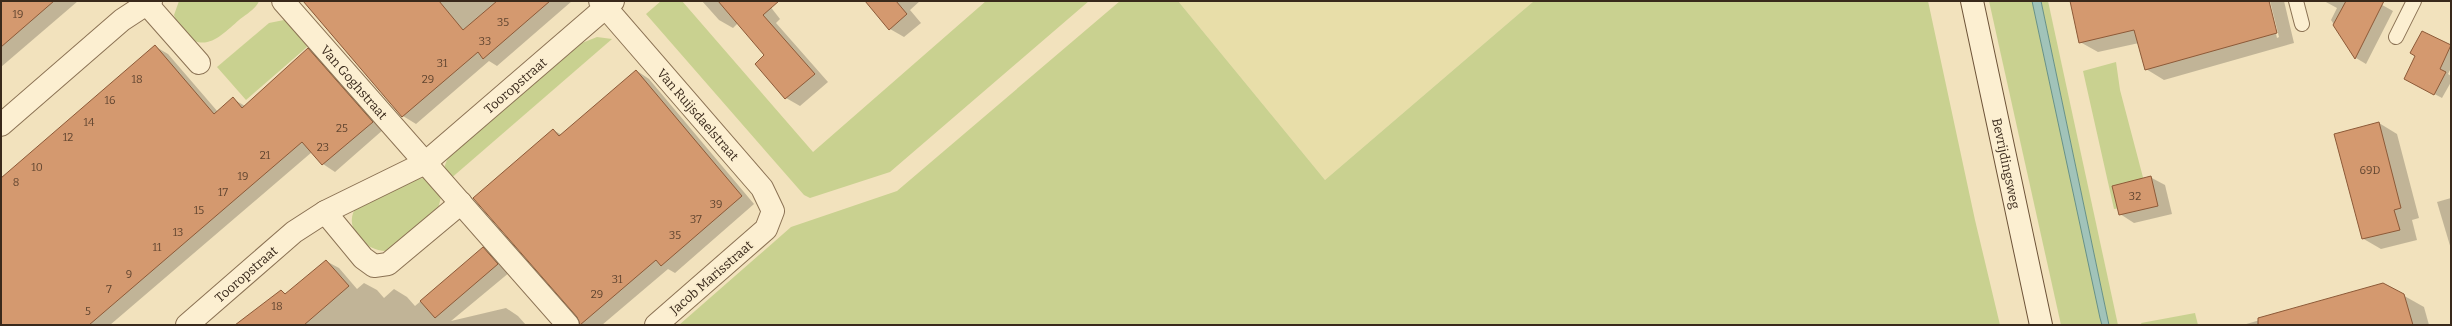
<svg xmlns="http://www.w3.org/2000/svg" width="2452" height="326" font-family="Bitter,serif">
	<rect width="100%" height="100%" fill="#f2e2bd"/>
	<polygon fill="#e8dea9" points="1178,1 1534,1 1325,180"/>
	<g fill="#c9d190">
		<path d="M179 1H259C256 9 245 15 239 20 224 33 205 54 187 35 181 29 177 24 174 15Z"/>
		<polygon points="661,1 682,1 813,152 986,1 1089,1 890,172 810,198 804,195 646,14"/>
		<polygon points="1120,1 1178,1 1325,180 1534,1 1928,1 1975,220 2000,325 679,325 791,227 897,191"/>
		<polygon points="1989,1 2032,1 2102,325 2061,325"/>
		<polygon points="2041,1 2048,1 2118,325 2109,325"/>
		<path d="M284 20C298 26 303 33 307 47L246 100 217 67 269 23Z"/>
		<polygon points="597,37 612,39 449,180 444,168 448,157 582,43"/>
		<polygon points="2116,62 2120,90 2150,204 2114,209 2083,71"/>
		<path d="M424 178 432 181 441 197 438 209 387 251C367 252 343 229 355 209L415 179Z"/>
		<polygon points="2195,313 2198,325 2142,325 2141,323"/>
	</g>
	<polygon fill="#a1c3b9" stroke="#679187" points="2032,1 2041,1 2109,325 2102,325 2100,318"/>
	<g fill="#0003">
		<polygon points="9,1 78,1 1,67 1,8"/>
		<polygon points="304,1 572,1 497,66 489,61 416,124 403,116"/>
		<polygon points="702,1 766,1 780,19 776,23 828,82 800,106 786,98 756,64 766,56 738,23 733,28 719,20"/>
		<polygon points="868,1 920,1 910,10 921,23 904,37 890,29"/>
		<polygon points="2071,1 2268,1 2277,38 2279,37 2270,1 2284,1 2294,43 2164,80 2146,69 2139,43 2098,52 2080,42"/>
		<polygon points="2324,1 2375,1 2393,11 2366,64 2356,58 2331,20 2337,8"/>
		<polygon points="2422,32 2451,46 2451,68 2448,74 2451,76 2451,82 2442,98 2414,83 2416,56"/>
		<polygon points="156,47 168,54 218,112 233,99 245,106 308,49 320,56 384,129 335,172 323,164 312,152 110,325 1,325 1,180"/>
		<polygon points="637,71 649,79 754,204 675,273 668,269 602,325 582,325 578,316 553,130 562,135"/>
		<polygon points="2379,123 2397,134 2419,218 2412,220 2417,240 2381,249 2362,238"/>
		<polygon points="2150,177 2165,185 2172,214 2134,223 2120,214"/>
		<polygon points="2451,198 2451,249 2437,202"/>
		<polygon points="483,248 496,256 510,272 451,321 506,308 518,316 526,325 242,325 281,291 287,294 326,261 339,268 357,289 364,283 377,290 384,298 394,289 407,297 415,306"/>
		<polygon points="2383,284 2424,307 2429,325 2243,325"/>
	</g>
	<g fill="#d4996f" stroke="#8d5a38">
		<polygon points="1,1 54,1 1,47"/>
		<polygon points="303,1 439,1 463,30 497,1 550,1 483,59 478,52 402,117"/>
		<polygon points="718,1 779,1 763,15 815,74 785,99 755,64 764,55"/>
		<polygon points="865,1 896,1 907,14 889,30"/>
		<polygon points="2070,1 2269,1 2277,33 2145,70 2134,30 2079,43"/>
		<polygon points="2346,1 2384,1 2355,59 2333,25"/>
		<polygon points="2422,31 2451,45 2440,69 2446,72 2434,95 2404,79 2415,56 2410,53"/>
		<polygon points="155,45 214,114 233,97 242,108 308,48 373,122 322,165 302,142 89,325 1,325 1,178"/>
		<polygon points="636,70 742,196 661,266 656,260 580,325 577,317 473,198 553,129 559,136"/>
		<polygon points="2379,122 2401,208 2394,210 2400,230 2362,239 2334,134"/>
		<polygon points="2151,176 2158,206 2119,215 2112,186"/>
		<polygon points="483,247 498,264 435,318 420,301"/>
		<polygon points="326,260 349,286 304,325 235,325 281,290 285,294"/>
		<polygon points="2383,283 2404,294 2413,325 2258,325 2258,318"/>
	</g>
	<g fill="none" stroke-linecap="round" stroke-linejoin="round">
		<g stroke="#8b7254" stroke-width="16">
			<g id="lane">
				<polyline points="2296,1 2302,24"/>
				<polyline points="2396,37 2414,1"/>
			</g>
		</g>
		<g stroke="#8b7254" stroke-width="24">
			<g id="street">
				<path id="s1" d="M283 1 568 325"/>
				<path id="s2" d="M600 1 762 188 773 211 766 229 656 325"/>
				<polyline points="146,3 199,63"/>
				<polyline points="1,125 122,20 151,1"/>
				<polyline points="325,212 363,258 374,266 388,264 461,203"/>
				<path id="s3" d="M187 325 294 232 325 212 425 163 613 1"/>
			</g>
		</g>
		<g stroke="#6d5338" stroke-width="24">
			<g id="secondary">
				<path id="s4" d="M1972 1 2041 325"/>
			</g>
		</g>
		<use href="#lane" stroke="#fcefd1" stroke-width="14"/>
		<use href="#street" stroke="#fcefd1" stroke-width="22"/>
		<use href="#secondary" stroke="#fcefd1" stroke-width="22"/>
	</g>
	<g text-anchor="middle" stroke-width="4" stroke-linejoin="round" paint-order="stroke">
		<g font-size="11" fill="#604530">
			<text x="18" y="18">19</text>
			<text x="503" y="26">35</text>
			<text x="485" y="45">33</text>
			<text x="442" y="67">31</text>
			<text x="137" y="83">18</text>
			<text x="428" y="83">29</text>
			<text x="110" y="104">16</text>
			<text x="89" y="126">14</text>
			<text x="342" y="132">25</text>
			<text x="68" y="141">12</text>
			<text x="323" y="151">23</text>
			<text x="265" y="159">21</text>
			<text x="37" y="171">10</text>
			<text x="2370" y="174">69D</text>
			<text x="243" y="180">19</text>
			<text x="16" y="186">8</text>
			<text x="223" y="196">17</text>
			<text x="2135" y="200">32</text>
			<text x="716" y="208">39</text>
			<text x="199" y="214">15</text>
			<text x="696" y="223">37</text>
			<text x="178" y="236">13</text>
			<text x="675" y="239">35</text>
			<text x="157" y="251">11</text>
			<text x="129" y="278">9</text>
			<text x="617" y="283">31</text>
			<text x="109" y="293">7</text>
			<text x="597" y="298">29</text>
			<text x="277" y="310">18</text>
			<text x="88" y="315">5</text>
		</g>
		<g font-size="13" fill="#39291b" stroke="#f9eccd">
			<text dy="5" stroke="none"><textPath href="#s1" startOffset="108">Van Goghstraat</textPath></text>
			<text dy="5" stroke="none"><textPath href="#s3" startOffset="409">Tooropstraat</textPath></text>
			<text dy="5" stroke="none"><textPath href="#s2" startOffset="150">Van Ruijsdaelstraat</textPath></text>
			<text dy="5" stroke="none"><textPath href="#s4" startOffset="166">Bevrijdingsweg</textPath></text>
			<text dy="5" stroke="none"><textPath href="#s3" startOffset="78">Tooropstraat</textPath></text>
			<text transform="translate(711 277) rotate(-41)" y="5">Jacob Marisstraat</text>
		</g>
	</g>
	<rect width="2452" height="326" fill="none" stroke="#39291b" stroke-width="4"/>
</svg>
